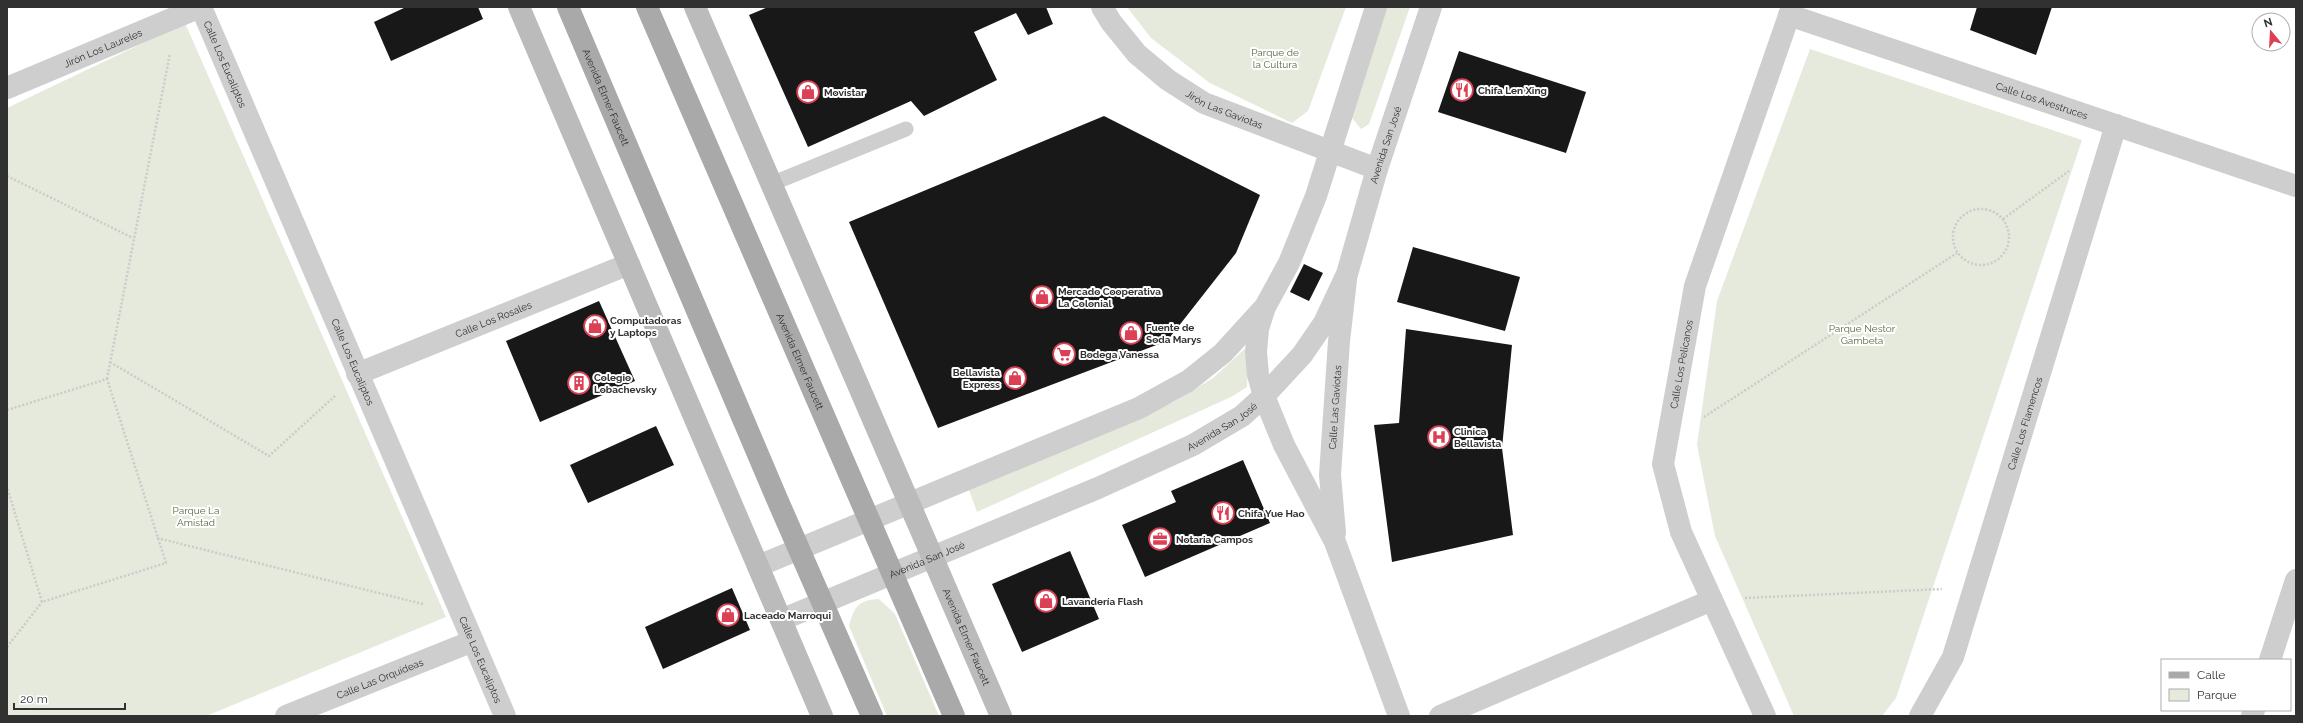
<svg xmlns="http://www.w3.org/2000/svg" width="2303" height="723" font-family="Raleway,sans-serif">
	<rect width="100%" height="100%" fill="#fff"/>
	<g fill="#e5eadd">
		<polygon points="1127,7 1346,7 1308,111 1292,123 1210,83 1151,38"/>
		<polygon points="1386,7 1410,7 1369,124 1361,129 1349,114"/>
		<polygon points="185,23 446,617 206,716 7,716 7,108"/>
		<polygon points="1810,49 2082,140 1896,698 1882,716 1794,716 1715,536 1697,445 1717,301"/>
		<polygon points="1249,345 1247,387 1231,397 977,512 968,487 1174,402 1213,378"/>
		<path d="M879 599 895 614 939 716H887L849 626C854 607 858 600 879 599Z"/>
	</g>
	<g fill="#181818">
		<polygon points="406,7 478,7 483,19 391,61 374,22"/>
		<polygon points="768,7 1046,7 1053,24 1028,35 1016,13 974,32 997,80 924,116 911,101 808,147 749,15"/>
		<polygon points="1977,7 2052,7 2036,55 1970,30"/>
		<polygon points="1459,51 1586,92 1566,153 1438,112"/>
		<polygon points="1104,116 1260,195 1236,253 1167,341 938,428 849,222"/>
		<polygon points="1413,247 1520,277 1505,331 1397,302"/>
		<polygon points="1304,264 1323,273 1309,301 1290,292"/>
		<polygon points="599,301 635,381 540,422 506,341"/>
		<polygon points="1406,329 1512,345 1502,448 1513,535 1392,562 1374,425 1399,423"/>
		<polygon points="656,426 674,465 588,503 570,465"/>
		<polygon points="1243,460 1270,523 1145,577 1122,525 1176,502 1171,491"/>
		<polygon points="1070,551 1099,619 1022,652 992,584"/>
		<polygon points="732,588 750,630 663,669 645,627"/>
	</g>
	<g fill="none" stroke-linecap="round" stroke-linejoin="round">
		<g stroke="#cbcbcb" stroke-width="2.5" stroke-dasharray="2 2" stroke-linecap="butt">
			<polyline points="7,176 133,238"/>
			<circle cx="1981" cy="237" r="28"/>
			<polyline points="2003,219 2069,171"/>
			<polyline points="110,362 269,456 335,396"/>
			<polyline points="107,379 170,53"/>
			<polyline points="7,410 107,379 166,563 42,602 7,487"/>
			<polyline points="1704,417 1957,253"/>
			<polyline points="157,538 423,604"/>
			<polyline points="1745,598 1942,589"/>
			<polyline points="7,647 42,602"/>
		</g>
		<polyline stroke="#cecece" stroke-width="15" points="771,184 906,129"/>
		<g stroke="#cecece" stroke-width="22">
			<path id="s1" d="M201 7 505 716"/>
			<path id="s2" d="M1102 7 1111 22 1137 54 1168 80 1204 103 1377 169"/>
			<path id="s3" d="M1789 15 2296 186"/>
			<path id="s4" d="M7 88 200 7"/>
			<polyline points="1265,307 1258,329 1256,352 1258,375 1264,396 1284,445 1335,542 1399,716"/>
			<path id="s5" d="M357 374 629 264"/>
			<path id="s6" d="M1335 533 1330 475 1339 341 1346 280"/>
			<polyline points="2270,660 2296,580"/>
			<path id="s7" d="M286 716 473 641"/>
			<polyline points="1440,716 1712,600"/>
			<path id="s8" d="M1765 716 1681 532 1663 464 1695 286 1792 7"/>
			<path id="s9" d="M1920 716 1953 657 2116 125"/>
			<polyline points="2252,716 2254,710"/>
		</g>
		<g stroke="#cecece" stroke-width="22">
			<polyline points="758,566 1139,408 1188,381 1223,353 1265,307 1289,263 1316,196 1376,7"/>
			<path id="s10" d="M781 620 1098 488 1193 445 1242 416 1264 396 1302 355 1324 323 1347 274 1377 169 1431 7"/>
		</g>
		<g stroke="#bbb" stroke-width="22">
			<polyline points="519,7 822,716"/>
			<path id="s11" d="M695 7 1001 716"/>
		</g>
		<g stroke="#a9a9a9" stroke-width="22">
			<path id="s12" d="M568 7 777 499 872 716"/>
			<path id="s13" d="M647 7 954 716"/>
		</g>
	</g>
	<defs>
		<g id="restaurant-ring" transform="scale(1.15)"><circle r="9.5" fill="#fff" stroke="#db4055" stroke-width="1.5"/><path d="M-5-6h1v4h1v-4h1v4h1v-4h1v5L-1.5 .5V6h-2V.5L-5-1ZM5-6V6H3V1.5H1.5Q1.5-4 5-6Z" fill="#db4055"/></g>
		<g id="shop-ring" transform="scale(1.15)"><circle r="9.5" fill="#fff" stroke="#db4055" stroke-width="1.5"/><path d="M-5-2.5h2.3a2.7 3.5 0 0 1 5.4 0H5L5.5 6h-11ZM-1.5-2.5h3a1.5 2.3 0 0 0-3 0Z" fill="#db4055"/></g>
		<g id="supermarket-ring" transform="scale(1.15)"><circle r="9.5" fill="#fff" stroke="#db4055" stroke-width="1.5"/><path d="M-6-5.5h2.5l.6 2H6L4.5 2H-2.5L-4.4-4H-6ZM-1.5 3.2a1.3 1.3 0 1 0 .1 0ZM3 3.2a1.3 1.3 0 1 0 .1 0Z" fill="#db4055"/></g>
		<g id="building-ring" transform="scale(1.15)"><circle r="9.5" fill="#fff" stroke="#db4055" stroke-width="1.5"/><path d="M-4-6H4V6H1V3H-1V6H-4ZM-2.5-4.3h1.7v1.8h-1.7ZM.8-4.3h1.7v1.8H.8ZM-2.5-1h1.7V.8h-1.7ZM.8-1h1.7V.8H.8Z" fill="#db4055"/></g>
		<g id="hospital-ring" transform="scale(1.15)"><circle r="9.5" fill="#fff" stroke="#db4055" stroke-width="1.5"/><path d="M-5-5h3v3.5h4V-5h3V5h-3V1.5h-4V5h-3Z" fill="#db4055"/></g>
		<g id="office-ring" transform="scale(1.15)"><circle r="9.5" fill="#fff" stroke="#db4055" stroke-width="1.5"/><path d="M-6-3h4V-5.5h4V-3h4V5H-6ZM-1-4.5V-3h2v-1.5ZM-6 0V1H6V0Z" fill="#db4055"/></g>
	</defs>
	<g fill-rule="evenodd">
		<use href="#restaurant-ring" x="1462" y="90"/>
		<use href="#shop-ring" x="808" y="92"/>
		<use href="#shop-ring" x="1042" y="297"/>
		<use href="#shop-ring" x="595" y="326"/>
		<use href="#shop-ring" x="1131" y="333"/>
		<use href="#supermarket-ring" x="1064" y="354"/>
		<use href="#shop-ring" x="1015" y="378"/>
		<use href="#building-ring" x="579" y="383"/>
		<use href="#hospital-ring" x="1439" y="437"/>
		<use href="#restaurant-ring" x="1223" y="513"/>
		<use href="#office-ring" x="1160" y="539"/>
		<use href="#shop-ring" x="1046" y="601"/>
		<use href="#shop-ring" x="728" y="615"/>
	</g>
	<g text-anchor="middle" stroke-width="4" stroke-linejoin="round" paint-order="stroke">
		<g font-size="10" fill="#313131" stroke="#fff">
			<text dy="4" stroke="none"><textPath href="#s4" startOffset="104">Jirón Los Laureles</textPath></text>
			<text dy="4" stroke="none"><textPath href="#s1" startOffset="62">Calle Los Eucaliptos</textPath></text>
			<text dy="4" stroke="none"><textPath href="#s12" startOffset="98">Avenida Elmer Faucett</textPath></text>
			<text dy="4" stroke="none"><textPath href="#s3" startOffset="267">Calle Los Avestruces</textPath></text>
			<text dy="4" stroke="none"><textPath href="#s2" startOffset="163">Jirón Las Gaviotas</textPath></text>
			<text dy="4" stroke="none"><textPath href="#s10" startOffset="818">Avenida San José</textPath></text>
			<text dy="4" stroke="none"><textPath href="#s5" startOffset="147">Calle Los Rosales</textPath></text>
			<text dy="4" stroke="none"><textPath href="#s13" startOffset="386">Avenida Elmer Faucett</textPath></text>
			<text dy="4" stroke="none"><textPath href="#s1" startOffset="386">Calle Los Eucaliptos</textPath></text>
			<text dy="4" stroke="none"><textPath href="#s8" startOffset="374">Calle Los Pelicanos</textPath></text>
			<text dy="4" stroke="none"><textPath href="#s6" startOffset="126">Calle Las Gaviotas</textPath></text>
			<text dy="4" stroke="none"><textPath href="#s9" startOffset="312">Calle Los Flamencos</textPath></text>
			<text dy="4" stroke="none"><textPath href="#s10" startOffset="482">Avenida San José</textPath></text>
			<text dy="4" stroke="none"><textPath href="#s10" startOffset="158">Avenida San José</textPath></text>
			<text dy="4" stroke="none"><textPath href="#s11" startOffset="686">Avenida Elmer Faucett</textPath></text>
			<text dy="4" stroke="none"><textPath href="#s1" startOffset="710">Calle Los Eucaliptos</textPath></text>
			<text dy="4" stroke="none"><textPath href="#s7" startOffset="101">Calle Las Orquídeas</textPath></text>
		</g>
		<g font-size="10" fill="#576b41" stroke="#fff">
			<text x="1275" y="56">Parque de<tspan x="1275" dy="12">la Cultura</tspan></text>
			<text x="1862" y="332">Parque Nestor<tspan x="1862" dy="12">Gambeta</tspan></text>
			<text x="196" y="514">Parque La<tspan x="196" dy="12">Amistad</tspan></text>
		</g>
		<g font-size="10" font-weight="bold" fill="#313131" stroke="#fff" text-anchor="start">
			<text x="1478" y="94">Chifa Len Xing</text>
			<text x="824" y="96">Movistar</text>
			<text x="1058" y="295">Mercado Cooperativa<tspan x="1058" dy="12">La Colonial</tspan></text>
			<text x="610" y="324">Computadoras<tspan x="610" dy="12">y Laptops</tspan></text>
			<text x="1146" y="331">Fuente de<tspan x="1146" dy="12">Soda Marys</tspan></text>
			<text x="1080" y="358">Bodega Vanessa</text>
			<text x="1000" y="376" text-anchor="end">Bellavista<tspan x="1000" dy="12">Express</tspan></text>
			<text x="594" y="381">Colegio<tspan x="594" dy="12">Lobachevsky</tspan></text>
			<text x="1454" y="435">Clinica<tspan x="1454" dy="12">Bellavista</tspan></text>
			<text x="1238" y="517">Chifa Yue Hao</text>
			<text x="1176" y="543">Notaria Campos</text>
			<text x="1062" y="605">Lavandería Flash</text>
			<text x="744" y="619">Laceado Marroqui</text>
		</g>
	</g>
	<rect width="2303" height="723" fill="none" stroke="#313131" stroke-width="16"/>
	<rect x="2161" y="659" width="130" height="52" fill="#ffffff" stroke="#adadad"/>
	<rect x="2169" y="672" width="20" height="6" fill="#a9a9a9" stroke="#adadad"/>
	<text x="2197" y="679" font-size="12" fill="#313131">Calle</text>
	<rect x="2169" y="689" width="20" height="12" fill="#e5eadd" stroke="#adadad"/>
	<text x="2197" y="699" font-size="12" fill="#313131">Parque</text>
	<g transform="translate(2271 32) rotate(342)"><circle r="19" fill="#ffffff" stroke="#adadad"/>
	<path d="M0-3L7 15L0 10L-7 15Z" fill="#db4055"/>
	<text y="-6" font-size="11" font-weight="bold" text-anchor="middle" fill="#313131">N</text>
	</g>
	<path d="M14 703v6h111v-6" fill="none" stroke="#313131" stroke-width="2"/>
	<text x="20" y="703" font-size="12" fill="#313131" stroke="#ffffff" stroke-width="3" paint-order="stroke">20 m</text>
</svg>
